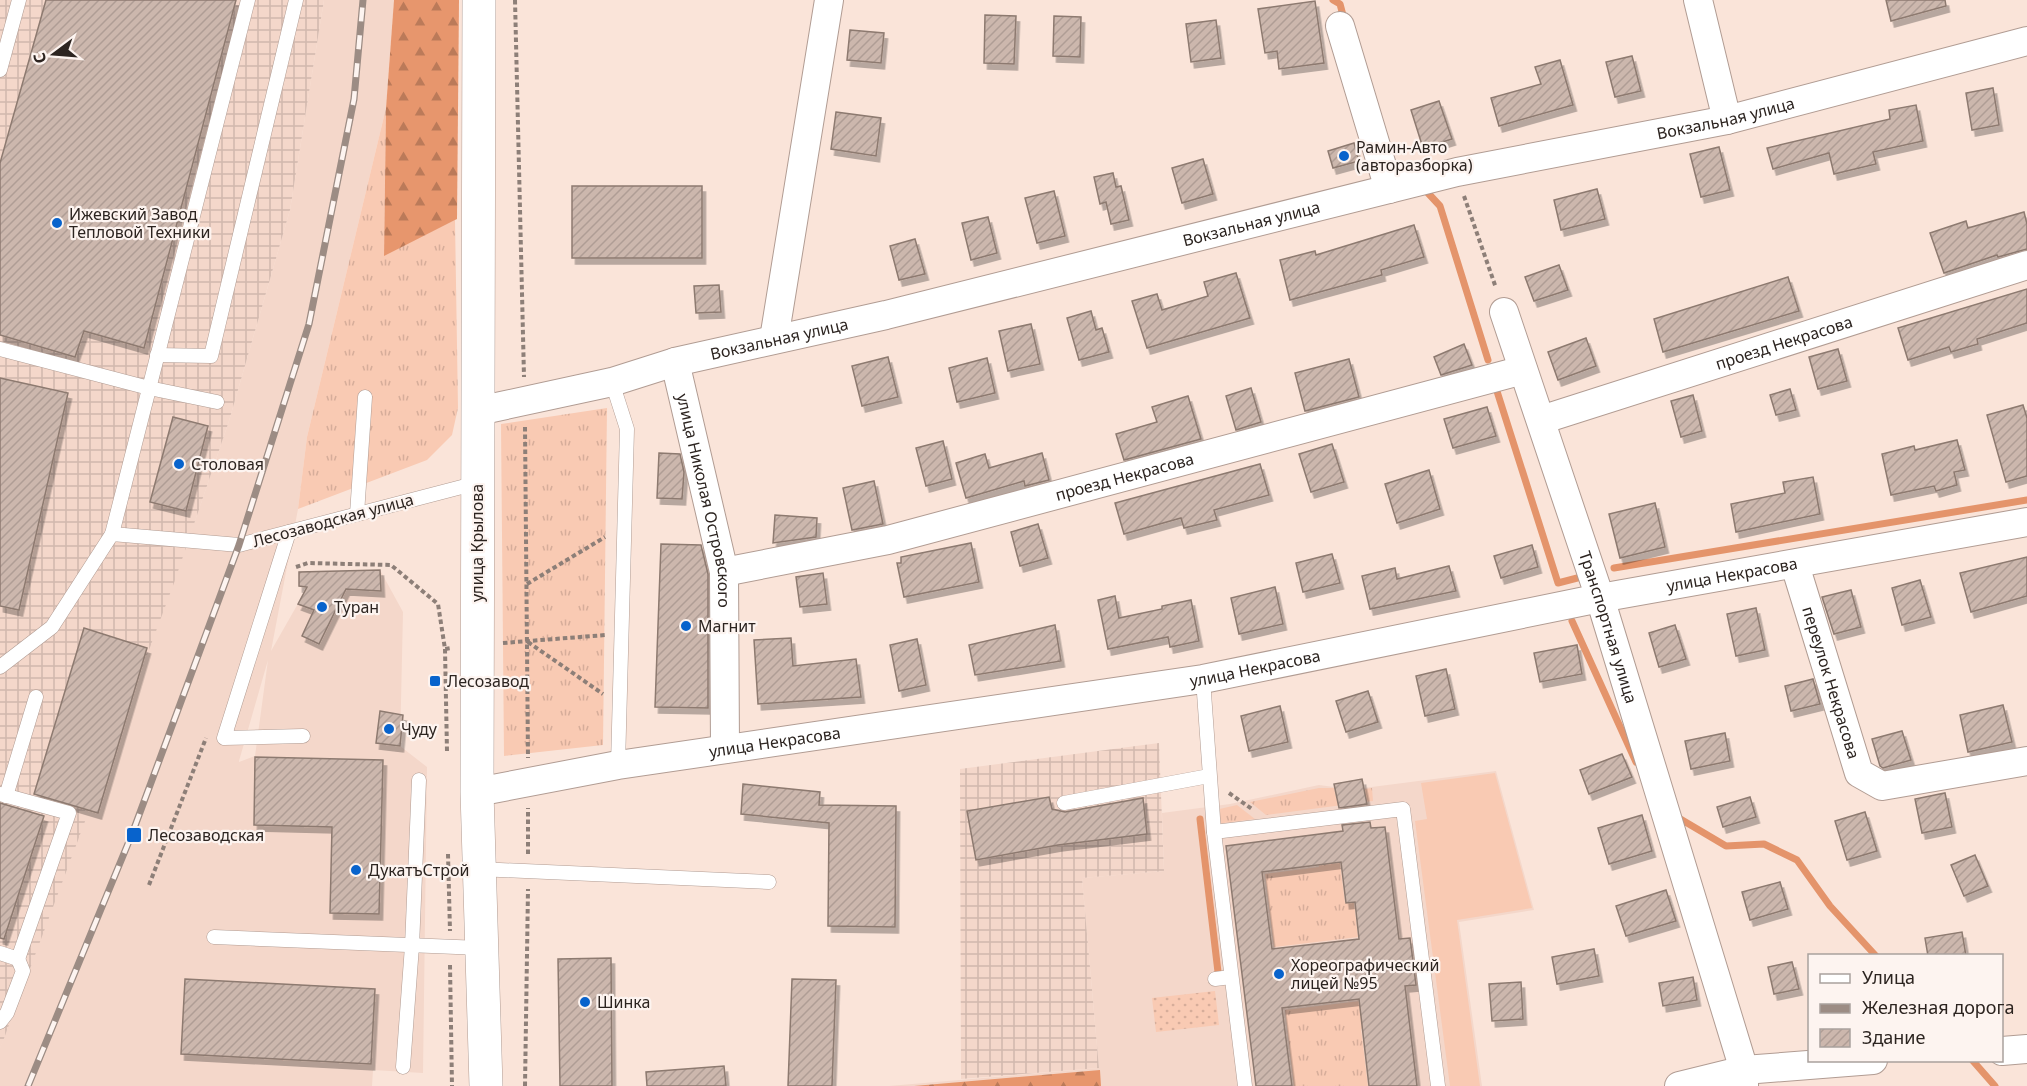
<svg xmlns="http://www.w3.org/2000/svg" width="2027" height="1086" font-family="'Noto Sans',sans-serif">
	<defs>
		<pattern id="industrial-grid" width="8" height="8" patternUnits="userSpaceOnUse" patternTransform="scale(1.5)"><rect width="8" height="8" fill="#f4d7ca"/><path d="M0 4h8M4 0v8" fill="none" stroke="#d1b8ad"/></pattern>
		<pattern id="grass-tufts" width="24" height="20" patternUnits="userSpaceOnUse" patternTransform="scale(1.5)"><rect width="24" height="20" fill="#f9cab3"/><path d="M3 7l-1-3M5 7V3M7 7l1-3M15 17l-1-3M17 17v-4M19 17l1-3" fill="none" stroke="#d6ad9a"/></pattern>
		<pattern id="forest-firs" width="22" height="20" patternUnits="userSpaceOnUse" patternTransform="scale(1.5)"><rect width="22" height="20" fill="#e7966d"/><path d="M5 1l3.5 6h-7zM16 11l3.5 6h-7z" fill="#bb7a59"/></pattern>
		<pattern id="park-dots" width="8" height="8" patternUnits="userSpaceOnUse" patternTransform="scale(1.5)"><rect width="8" height="8" fill="#f9cab3"/><path d="M2 2h.1M6 6h.1" fill="none" stroke="#d6ad9a" stroke-width="1.8" stroke-linecap="round"/></pattern>
		<pattern id="building-hatch" width="6" height="6" patternUnits="userSpaceOnUse" patternTransform="scale(1.5)"><rect width="6" height="6" fill="#ccb7ad"/><path d="M-1 1l2-2M0 6l6-6M5 7l2-2" fill="none" stroke="#af9d95"/></pattern>
		<filter id="shadow"><feDropShadow dx="3.5" dy="6" stdDeviation="0" flood-color="#0004"/></filter>
	</defs>
	<rect width="100%" height="100%" fill="#fae4d9"/>
	<g fill="#f4d7ca" fill-rule="evenodd">
		<path d="M324 0H394L386 108 307 437 298 509 271 651 316 572 380 570 403 612 400 746 427 767 423 1073 373 1070 372 1086H0V1048L197 515 229 421 290 210ZM268 660 255 756 239 762V761Z"/>
		<polygon points="1496,771 1534,910 1459,922 1482,1086 889,1086 1099,1068 1082,878 1164,871 1162,813 1230,804 1319,785 1334,787 1334,784 1362,779 1364,788"/>
	</g>
	<g fill="url(#industrial-grid)">
		<polygon points="0,0 324,0 290,210 229,421 174,583 0,1049"/>
		<polygon points="1159,743 1164,871 1082,878 1099,1068 961,1079 960,769"/>
	</g>
	<g fill="url(#grass-tufts)">
		<polygon points="386,108 384,255 455,220 458,408 452,435 427,460 298,509 307,437"/>
		<polygon points="607,408 603,745 504,756 501,424"/>
		<polygon points="1319,788 1334,788 1337,801 1365,796 1365,789 1372,788 1373,801 1266,815 1250,802"/>
		<polygon points="1237,805 1255,819 1216,824 1215,810"/>
		<polygon points="1336,832 1345,903 1354,903 1358,937 1274,947 1265,874 1319,867 1315,835"/>
		<polygon points="1368,1000 1371,1028 1361,1029 1368,1086 1294,1086 1285,1010"/>
	</g>
	<g fill="url(#forest-firs)">
		<polygon points="394,0 459,0 457,219 384,256 386,108"/>
		<polygon points="1100,1070 1101,1086 914,1086"/>
	</g>
	<polygon fill="url(#park-dots)" points="1215,991 1219,1025 1156,1032 1152,998"/>
	<polygon fill="#f9cab3" points="1495,773 1532,908 1457,920 1480,1086 1450,1086 1415,821 1427,819 1421,783"/>
	<g fill="none" stroke-linecap="round" stroke-linejoin="round">
		<g stroke="#e4946b" stroke-width="7">
			<polyline points="1333,0 1340,4 1344,19"/>
			<polyline points="1427,192 1440,206 1488,360"/>
			<polyline points="1495,385 1558,583 1585,576"/>
			<polyline points="1614,568 2027,500"/>
			<polyline points="1572,621 1636,762"/>
			<polyline points="1677,817 1726,846 1764,844 1797,860 1830,906 1876,956"/>
			<polyline points="1200,819 1218,972"/>
			<polyline points="1973,1061 1995,1086"/>
		</g>
	</g>
	<g fill="url(#building-hatch)" stroke="#8d7a70" stroke-width="1.5" fill-rule="evenodd" filter="url(#shadow)">
		<polygon points="46,0 236,0 144,348 84,331 75,357 0,335 0,163"/>
		<polygon points="1886,0 1945,0 1946,6 1891,21"/>
		<polygon points="1315,1 1324,63 1279,69 1277,51 1265,53 1258,9"/>
		<polygon points="985,15 1016,16 1014,64 984,63"/>
		<polygon points="1054,16 1081,17 1080,57 1053,56"/>
		<polygon points="1216,20 1221,58 1191,62 1186,24"/>
		<polygon points="850,30 884,33 881,63 847,60"/>
		<polygon points="1632,56 1641,91 1615,97 1606,62"/>
		<polygon points="1560,60 1573,105 1499,126 1491,98 1541,84 1535,67"/>
		<polygon points="1993,88 1999,125 1972,130 1966,93"/>
		<polygon points="1439,101 1452,139 1423,148 1411,110"/>
		<polygon points="1916,105 1923,141 1873,152 1876,164 1834,174 1829,153 1773,169 1767,148 1890,119 1889,110"/>
		<polygon points="836,112 881,118 876,156 831,149"/>
		<polygon points="1354,143 1359,161 1333,168 1328,151"/>
		<polygon points="1719,147 1730,190 1701,197 1690,154"/>
		<polygon points="1203,159 1213,194 1182,203 1172,168"/>
		<polygon points="1113,173 1116,187 1121,186 1129,220 1111,224 1106,202 1100,204 1094,177"/>
		<rect x="572" y="186" width="130" height="72"/>
		<polygon points="1597,189 1605,219 1561,230 1554,200"/>
		<polygon points="1054,191 1065,236 1037,243 1025,198"/>
		<polygon points="2024,212 2027,224 2027,249 1998,257 1997,255 1944,273 1930,233 1966,221 1968,228"/>
		<polygon points="988,217 997,253 971,260 962,223"/>
		<polygon points="1414,225 1424,257 1381,270 1382,275 1290,300 1280,260 1315,251 1316,255"/>
		<polygon points="915,239 925,274 899,280 890,246"/>
		<polygon points="1559,265 1568,290 1534,301 1525,277"/>
		<polygon points="1236,273 1250,318 1147,348 1132,301 1157,294 1162,310 1208,296 1204,282"/>
		<polygon points="1788,277 1799,311 1663,352 1654,319"/>
		<polygon points="719,285 721,312 696,313 694,286"/>
		<polygon points="2027,289 2027,323 1977,339 1978,344 1951,352 1949,347 1908,360 1898,328"/>
		<polygon points="1091,311 1096,330 1102,328 1109,352 1079,360 1067,318"/>
		<polygon points="1031,324 1040,364 1008,371 999,331"/>
		<polygon points="1586,338 1596,366 1558,380 1548,352"/>
		<polygon points="1464,344 1472,365 1441,375 1434,357"/>
		<polygon points="1838,349 1847,381 1818,389 1809,357"/>
		<polygon points="888,357 898,397 862,406 852,366"/>
		<polygon points="987,358 995,393 957,402 949,368"/>
		<polygon points="1349,359 1359,397 1305,411 1295,373"/>
		<polygon points="0,378 68,393 19,610 0,606"/>
		<polygon points="1251,388 1261,422 1236,430 1226,396"/>
		<polygon points="1790,389 1796,410 1776,415 1770,395"/>
		<polygon points="1693,395 1702,431 1681,437 1671,401"/>
		<polygon points="1188,396 1201,439 1124,460 1116,434 1157,422 1152,407"/>
		<polygon points="2023,405 2027,418 2027,476 2006,482 1987,415"/>
		<polygon points="1487,407 1496,436 1453,448 1444,419"/>
		<polygon points="173,417 208,426 186,511 150,502"/>
		<polygon points="1957,440 1965,470 1954,472 1957,485 1936,491 1934,486 1891,495 1882,454 1914,446 1915,450"/>
		<polygon points="943,441 952,479 926,486 916,448"/>
		<polygon points="1332,444 1344,482 1311,492 1299,454"/>
		<polygon points="659,453 680,454 684,472 682,499 657,498"/>
		<polygon points="1042,453 1049,480 1025,486 1024,481 966,498 956,463 985,454 989,468"/>
		<polygon points="1260,464 1269,495 1214,510 1217,520 1184,528 1181,518 1124,534 1115,503"/>
		<polygon points="1429,470 1440,509 1397,523 1385,484"/>
		<polygon points="1813,477 1820,514 1736,532 1731,504 1785,493 1783,482"/>
		<polygon points="874,481 883,524 852,530 843,488"/>
		<polygon points="1655,503 1665,547 1620,558 1609,514"/>
		<polygon points="775,515 817,518 816,537 773,543"/>
		<polygon points="1038,524 1048,558 1020,566 1011,532"/>
		<polygon points="971,543 979,582 904,597 897,563 901,563 901,557"/>
		<polygon points="661,544 701,545 708,574 708,708 655,707"/>
		<polygon points="1532,545 1538,567 1501,578 1494,556"/>
		<polygon points="1332,554 1340,583 1303,592 1296,563"/>
		<polygon points="2027,557 2027,596 1971,612 1960,573"/>
		<polygon points="1449,566 1456,591 1370,609 1362,576 1395,568 1397,579"/>
		<polygon points="380,570 381,591 346,589 319,644 302,636 314,610 298,604 307,587 299,586 299,572"/>
		<polygon points="823,573 827,604 800,607 796,577"/>
		<polygon points="1920,580 1931,617 1902,625 1892,588"/>
		<polygon points="1275,587 1283,624 1239,634 1231,598"/>
		<polygon points="1851,590 1861,627 1834,634 1822,597"/>
		<polygon points="1115,596 1119,618 1162,609 1162,606 1191,600 1199,641 1170,647 1168,637 1108,649 1098,600"/>
		<polygon points="1756,608 1765,650 1736,656 1727,614"/>
		<polygon points="1055,625 1061,661 975,675 969,645"/>
		<polygon points="1675,625 1686,659 1659,667 1649,633"/>
		<polygon points="84,628 147,648 98,813 34,794"/>
		<polygon points="791,638 793,666 856,659 861,697 758,704 754,640"/>
		<polygon points="917,639 926,685 899,691 890,645"/>
		<polygon points="1577,645 1582,674 1540,682 1534,653"/>
		<polygon points="1446,669 1455,709 1425,716 1416,676"/>
		<polygon points="1813,679 1820,704 1791,711 1785,686"/>
		<polygon points="1368,691 1378,722 1346,732 1336,701"/>
		<polygon points="2003,705 2012,742 1968,752 1960,715"/>
		<polygon points="1280,706 1288,742 1249,751 1241,716"/>
		<polygon points="380,711 403,715 400,746 376,743"/>
		<polygon points="1902,731 1911,760 1883,768 1880,766 1872,739"/>
		<polygon points="1725,733 1730,761 1691,769 1685,741"/>
		<polygon points="1622,754 1632,777 1589,794 1580,770"/>
		<polygon points="255,757 383,760 379,914 330,913 332,827 254,825"/>
		<polygon points="1362,779 1367,804 1339,808 1334,784"/>
		<polygon points="743,784 820,792 819,805 896,806 895,927 828,926 829,823 741,814"/>
		<polygon points="1945,793 1952,827 1922,833 1915,799"/>
		<polygon points="1049,797 1052,809 1065,812 1143,798 1147,834 1058,845 976,860 967,811"/>
		<polygon points="1750,797 1756,817 1723,827 1717,807"/>
		<polygon points="0,803 44,816 4,939 0,938"/>
		<polygon points="1865,812 1877,851 1847,860 1835,821"/>
		<polygon points="1642,815 1652,851 1609,864 1598,828"/>
		<path d="M1370 822 1371 828 1385 827 1399 939 1410 938 1416 985 1405 986 1417 1086H1369L1359 999 1282 1008 1292 1086H1256L1226 846 1343 831 1342 825ZM1341 862 1346 903 1355 902 1359 939 1272 949 1262 872Z"/>
		<polygon points="1975,855 1988,886 1964,896 1951,865"/>
		<polygon points="1780,882 1788,909 1750,920 1742,892"/>
		<polygon points="1666,890 1676,921 1626,936 1616,906"/>
		<polygon points="1962,932 1966,956 1928,956 1925,938"/>
		<polygon points="1594,949 1599,976 1557,984 1552,957"/>
		<polygon points="611,958 612,1086 560,1086 558,959"/>
		<polygon points="1792,962 1799,989 1774,994 1768,967"/>
		<polygon points="1693,977 1697,1000 1663,1006 1659,983"/>
		<polygon points="185,979 375,989 371,1064 181,1054"/>
		<polygon points="792,979 836,980 832,1086 788,1086"/>
		<polygon points="1521,982 1523,1019 1492,1021 1489,984"/>
		<polygon points="724,1066 726,1086 647,1086 646,1072"/>
	</g>
	<g fill="none" stroke-linecap="round" stroke-linejoin="round">
		<g stroke="#b19c93" stroke-width="15">
			<g id="lane">
				<polyline points="0,70 19,0"/>
				<polyline points="0,349 149,388 217,402"/>
				<polyline points="157,355 211,356 296,0"/>
				<polyline points="612,382 627,429 618,765"/>
				<polyline points="357,514 365,397"/>
				<polyline points="289,532 224,738 303,736"/>
				<polyline points="112,534 248,0"/>
				<polyline points="0,667 52,627 112,534 239,545 477,483"/>
				<polyline points="1203,679 1214,832 1245,1086"/>
				<polyline points="0,794 69,813 18,959 0,953"/>
				<polyline points="6,796 36,697"/>
				<polyline points="1064,803 1209,776"/>
				<polyline points="1214,832 1403,809 1438,1086"/>
				<polyline points="479,869 769,882"/>
				<polyline points="214,937 481,948"/>
				<polyline points="1215,979 1231,977"/>
				<polyline points="0,1022 7,1013 23,971 18,959"/>
				<polyline points="403,1067 412,946 419,780"/>
			</g>
		</g>
		<g stroke="#b19c93" stroke-width="30">
			<g id="street">
				<polyline points="1698,0 1727,120"/>
				<polyline points="1340,26 1389,189"/>
				<path id="s1" d="M1504 312 1600 598 1744 1070V1086"/>
				<polyline points="774,339 829,0"/>
				<path id="s2" d="M675 362 724 572 725 749"/>
				<path id="s3" d="M478 411 612 382 675 362 886 315 1457 172 1727 120 2027 41"/>
				<path id="s4" d="M1541 420 2027 265"/>
				<path id="s5" d="M1795 565 1859 773 1882 786 2027 761"/>
				<path id="s6" d="M724 572 888 540 1523 370"/>
				<path id="s7" d="M477 792 618 765 1203 679 1600 598 2027 522"/>
				<polyline points="2002,1051 2027,1049"/>
				<polyline points="1679,1086 1744,1070 1873,1060"/>
			</g>
		</g>
		<g stroke="#b19c93" stroke-width="34">
			<polyline id="secondary" points="479,0 477,792 486,1086"/>
		</g>
		<g stroke="#8d7f78" stroke-width="4" stroke-dasharray="4.5 3" stroke-linecap="butt">
			<polyline points="515,0 524,377"/>
			<polyline points="1464,196 1496,288"/>
			<polyline points="525,427 528,758"/>
			<polyline points="296,567 308,563 391,565 438,604 445,649 451,648"/>
			<polyline points="527,584 605,537"/>
			<polyline points="528,642 603,694"/>
			<polyline points="503,643 606,635"/>
			<polyline points="445,649 447,751"/>
			<polyline points="1229,793 1252,809"/>
			<polyline points="448,854 450,931"/>
			<polyline points="528,854 528,808"/>
			<polyline points="149,885 206,738"/>
			<polyline points="450,965 452,1086"/>
			<polyline points="525,1086 528,889"/>
		</g>
		<use href="#lane" stroke="#fff" stroke-width="14"/>
		<use href="#street" stroke="#fff" stroke-width="28"/>
		<use href="#secondary" stroke="#fff" stroke-width="33"/>
		<g stroke="#9c8c84" stroke-width="7">
			<polyline id="rail" points="28,1086 132,834 239,545 309,324 354,99 363,0"/>
		</g>
		<use href="#rail" stroke="#fdf4f0" stroke-width="4.5" stroke-dasharray="14" stroke-linecap="butt"/>
	</g>
	<g fill="#0863cc" stroke="#fdf4f0" stroke-width="2">
		<circle cx="1344" cy="156" r="6"/>
		<circle cx="57" cy="223" r="6"/>
		<circle cx="179" cy="464" r="6"/>
		<circle cx="322" cy="607" r="6"/>
		<circle cx="686" cy="626" r="6"/>
		<rect x="429" y="675" width="12" height="12" rx="3"/>
		<circle cx="389" cy="729" r="6"/>
		<rect x="126" y="827" width="16" height="16" rx="3"/>
		<circle cx="356" cy="870" r="6"/>
		<circle cx="1279" cy="974" r="6"/>
		<circle cx="585" cy="1002" r="6"/>
	</g>
	<g text-anchor="middle" stroke-width="4.5" stroke-linejoin="round" paint-order="stroke">
		<g font-size="16" fill="#2c2420" stroke="#fdf4f0">
			<text dy="6" stroke="none"><textPath href="#s3" startOffset="1282">Вокзальная улица</textPath></text>
			<text dy="6" stroke="none"><textPath href="#s3" startOffset="796">Вокзальная улица</textPath></text>
			<text dy="6" stroke="none"><textPath href="#s3" startOffset="310">Вокзальная улица</textPath></text>
			<text dy="6" stroke="none"><textPath href="#s4" startOffset="255">проезд Некрасова</textPath></text>
			<text dy="6" stroke="none"><textPath href="#s6" startOffset="412">проезд Некрасова</textPath></text>
			<text dy="6" stroke="none"><textPath href="#s2" startOffset="142">улица Николая Островского</textPath></text>
			<text transform="translate(333 520) rotate(-15)" y="6">Лесозаводская улица</text>
			<text transform="translate(477 543) rotate(-90)" y="6">улица Крылова</text>
			<text dy="6" stroke="none"><textPath href="#s7" startOffset="1274">улица Некрасова</textPath></text>
			<text dy="6" stroke="none"><textPath href="#s1" startOffset="332">Транспортная улица</textPath></text>
			<text dy="6" stroke="none"><textPath href="#s7" startOffset="788">улица Некрасова</textPath></text>
			<text dy="6" stroke="none"><textPath href="#s5" startOffset="123">переулок Некрасова</textPath></text>
			<text dy="6" stroke="none"><textPath href="#s7" startOffset="302">улица Некрасова</textPath></text>
		</g>
		<g font-size="16" fill="#2c2420" stroke="#fdf4f0" text-anchor="start">
			<text x="1356" y="153">Рамин-Авто<tspan x="1356" dy="18">(авторазборка)</tspan></text>
			<text x="69" y="220">Ижевский Завод<tspan x="69" dy="18">Тепловой Техники</tspan></text>
			<text x="191" y="470">Столовая</text>
			<text x="334" y="613">Туран</text>
			<text x="698" y="632">Магнит</text>
			<text x="447" y="687">Лесозавод</text>
			<text x="401" y="735">Чуду</text>
			<text x="148" y="841">Лесозаводская</text>
			<text x="368" y="876">ДукатъСтрой</text>
			<text x="1291" y="971">Хореографический<tspan x="1291" dy="18">лицей №95</tspan></text>
			<text x="597" y="1008">Шинка</text>
		</g>
	</g>
	<rect x="1808" y="954" width="195" height="108" fill="#fdf4f0" stroke="#a9a19d" stroke-width="1.5"/>
	<rect x="1820" y="974" width="30" height="9" fill="#ffffff" stroke="#a9a19d" stroke-width="1.5"/>
	<text x="1862" y="984" font-size="18" fill="#2c2420">Улица</text>
	<rect x="1820" y="1004" width="30" height="9" fill="#9c8c84" stroke="#a9a19d" stroke-width="1.5"/>
	<text x="1862" y="1014" font-size="18" fill="#2c2420">Железная дорога</text>
	<rect x="1820" y="1029" width="30" height="18" fill="url(#building-hatch)" stroke="#a9a19d" stroke-width="1.5"/>
	<text x="1862" y="1044" font-size="18" fill="#2c2420">Здание</text>
	<g transform="translate(54 54) rotate(254)" stroke="#fdf4f0" stroke-width="4.5" paint-order="stroke">
	<path d="M0-4.5L10 22L0 15L-10 22Z" fill="#2c2420"/>
	<text y="-9" font-size="16" font-weight="bold" text-anchor="middle" fill="#2c2420">С</text>
	</g>
</svg>
